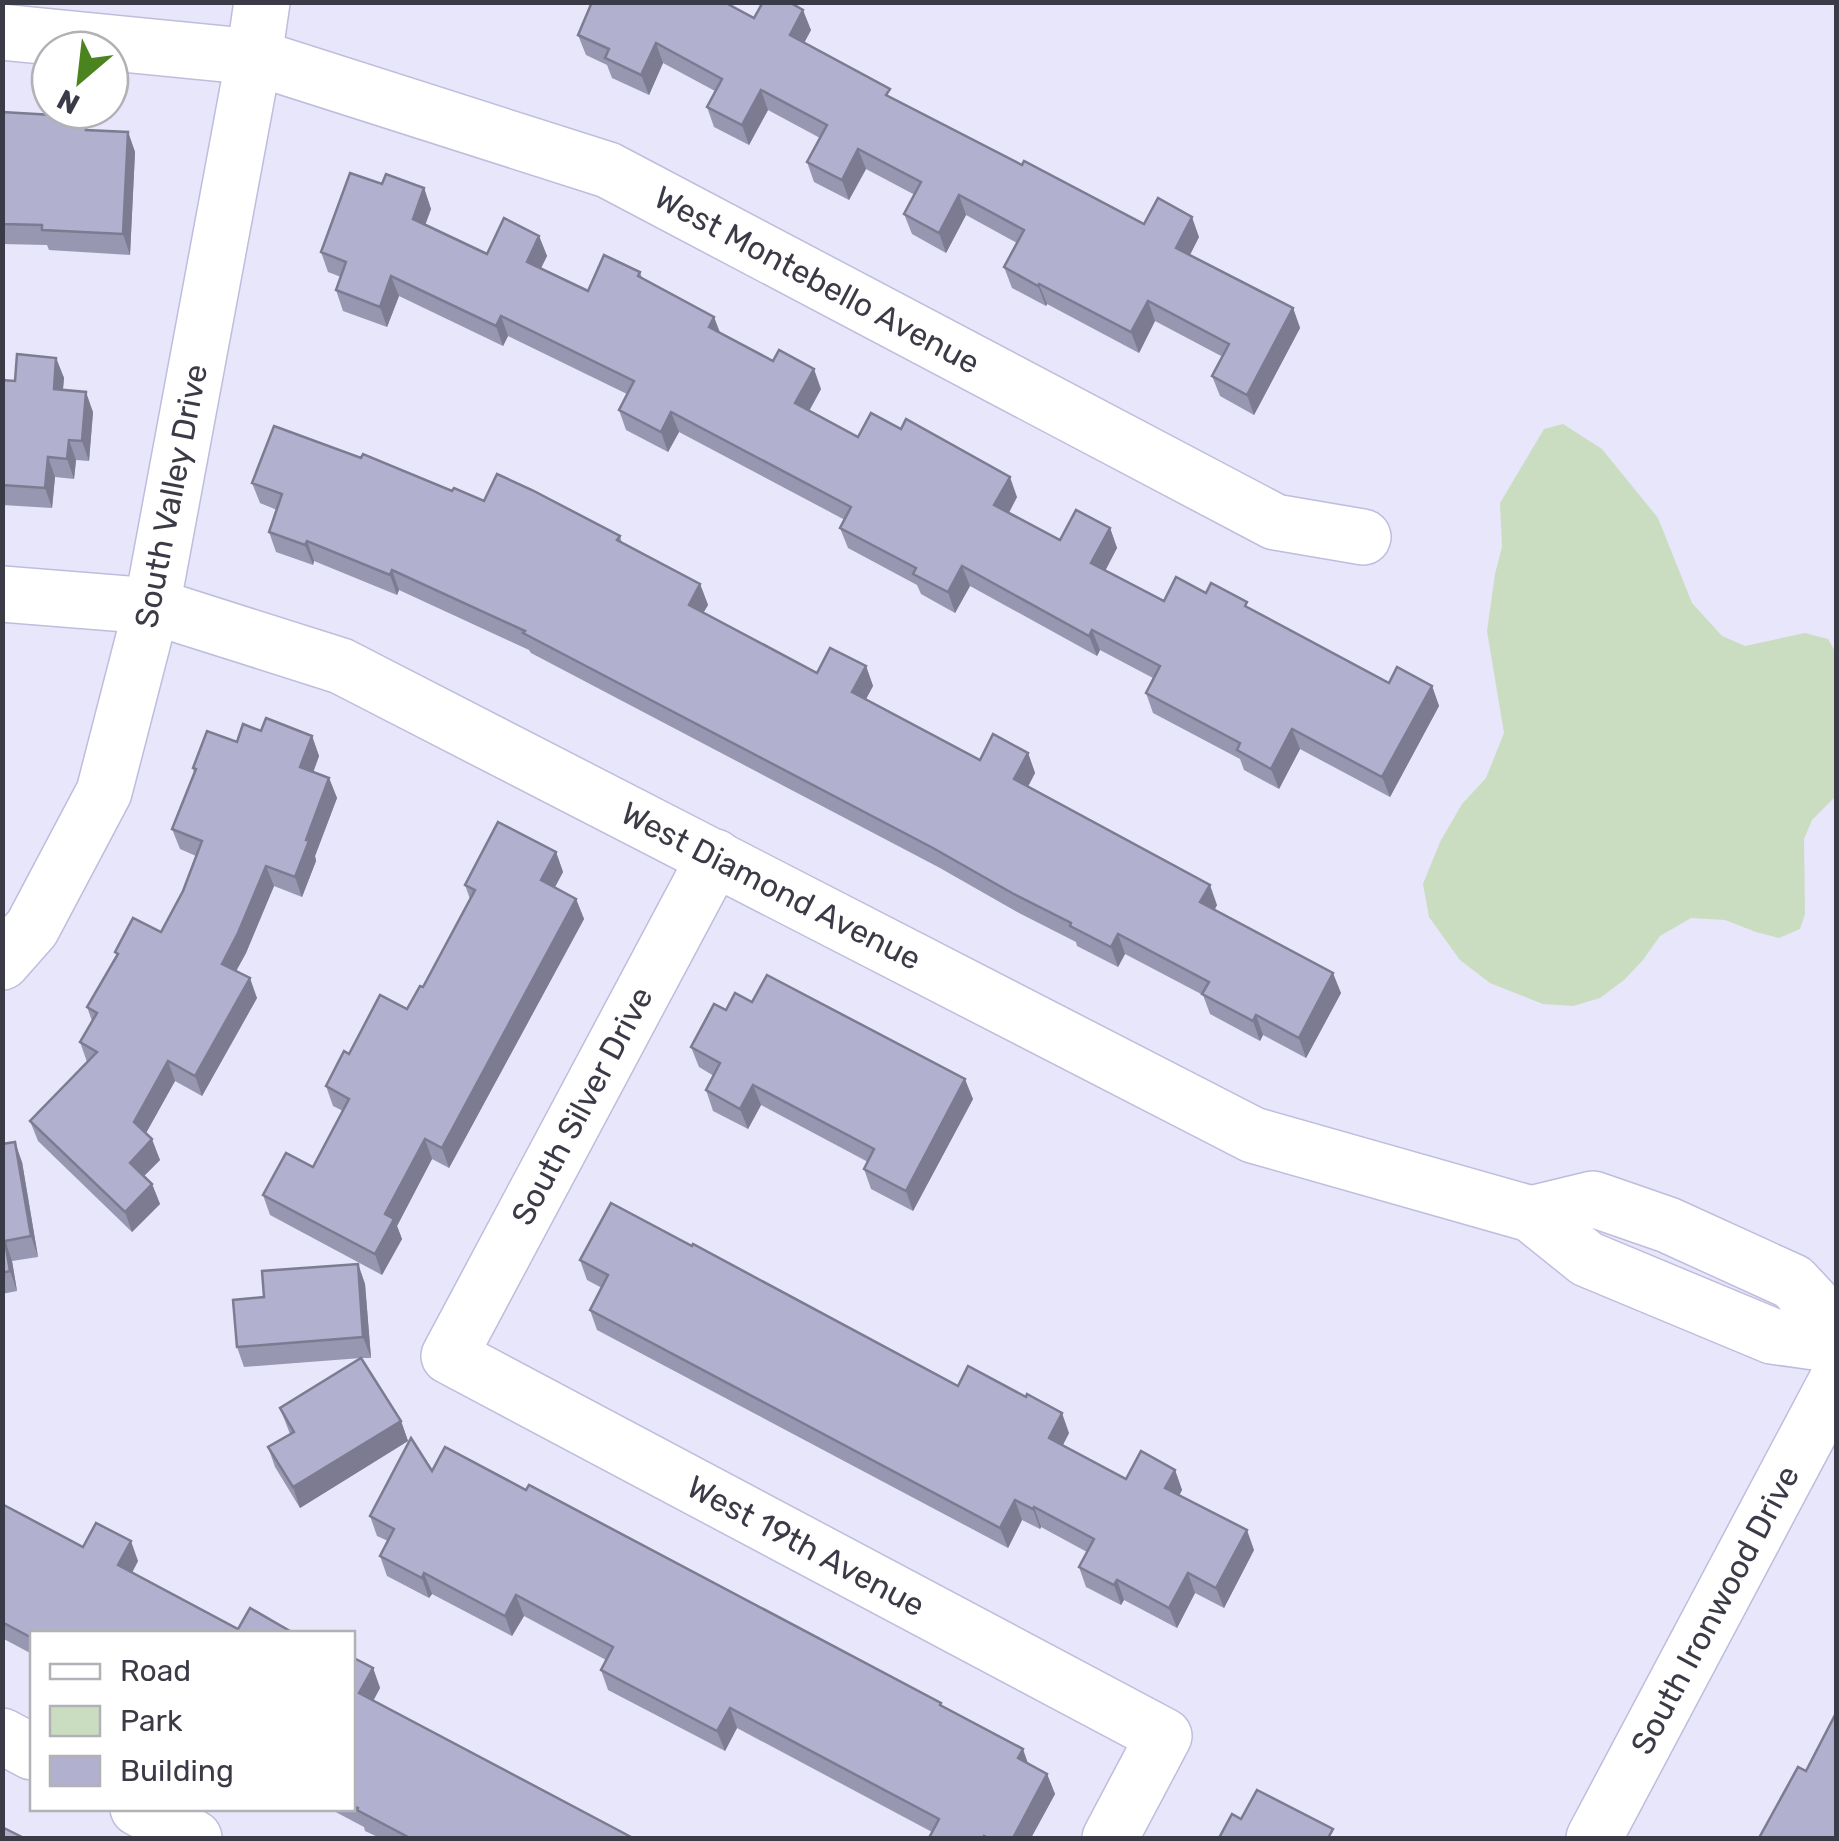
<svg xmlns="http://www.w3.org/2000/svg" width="1839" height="1841" font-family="Rubik,sans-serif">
	<rect width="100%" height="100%" fill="#e7e6fa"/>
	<polygon fill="#caddc1" points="1563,424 1602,449 1658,518 1692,603 1722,636 1745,646 1805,633 1828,639 1836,653 1836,796 1812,820 1804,839 1805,914 1800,929 1779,938 1756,932 1725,920 1691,918 1660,936 1643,960 1624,980 1600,998 1573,1006 1543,1004 1490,983 1460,960 1429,917 1423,884 1440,842 1462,804 1486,778 1504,733 1487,631 1495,574 1502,547 1500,503 1544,429"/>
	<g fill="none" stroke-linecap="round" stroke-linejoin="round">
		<g stroke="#bfbddd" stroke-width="58">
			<g id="minor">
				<polyline points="2,32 254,57 608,170 1275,522 1363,537"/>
				<polyline points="2,594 152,606 341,666 1253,1135 1531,1214 1587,1259 1772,1336 1836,1345"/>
				<polyline points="715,857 449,1356 1164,1736 1110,1838"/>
				<polyline points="2,962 32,928 104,792 152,606 254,57 262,2"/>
				<polyline points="1531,1214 1593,1199 1668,1225 1793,1282 1836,1328"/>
				<polyline points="2,1736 32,1752"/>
				<polyline points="138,1808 194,1838"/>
			</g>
		</g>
		<g stroke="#bfbddd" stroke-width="58">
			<polyline id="major" points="1594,1838 1836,1382"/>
		</g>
		<use href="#minor" stroke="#fff" stroke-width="55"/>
		<use href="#major" stroke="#fff" stroke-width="55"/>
	</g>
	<g fill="#9897b2">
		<polygon points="754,18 811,30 804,43 893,99 1022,165 1144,224 1199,237 1190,255 1293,308 1300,328 1254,415 1220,396 1212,376 1223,357 1155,321 1139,353 1047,304 1046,306 1012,288 1004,267 1017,243 966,215 946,253 912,234 904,214 915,195 866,169 849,200 814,182 807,162 820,138 768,110 749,145 714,127 707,107 715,91 663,63 649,95 612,78 607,65 586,55 578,35"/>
		<polygon points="2,112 91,130 128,132 135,152 130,255 49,250 47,245 2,244"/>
		<polygon points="382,184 424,188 431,209 425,225 487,254 539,236 547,256 541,268 588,291 640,272 642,278 714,317 720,332 821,389 809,411 858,437 1017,497 1009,513 1060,540 1110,528 1117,548 1105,570 1164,601 1206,593 1249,609 1389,683 1432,686 1439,706 1390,797 1300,749 1279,789 1244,770 1240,759 1153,713 1146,693 1153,678 1100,650 1097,656 970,586 955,613 921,594 917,585 848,548 840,528 845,520 679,432 668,452 626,430 619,410 627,394 508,336 503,346 399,296 387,327 343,311 336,290 341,277 328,272 321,252"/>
		<polygon points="56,358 64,378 63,389 93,412 89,461 76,460 74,479 55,477 52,508 2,505 2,380 15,381"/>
		<polygon points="252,483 452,491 484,501 620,536 622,543 700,584 708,605 703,613 817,673 866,666 873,686 866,699 980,760 1028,753 1035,773 1028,787 1217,905 1214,910 1341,993 1306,1058 1263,1035 1260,1041 1210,1014 1203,995 1125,954 1118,967 1077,946 1076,942 1019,913 940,868 531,653 529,650 399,590 397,595 314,561 313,565 276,552 269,532 277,510 260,503"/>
		<polygon points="261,731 312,736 319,756 313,772 329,778 337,798 315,856 316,861 302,897 274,886 246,953 236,971 257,998 202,1096 175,1081 146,1133 160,1160 144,1176 152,1184 160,1204 132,1232 38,1141 30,1121 87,1062 80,1042 92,1021 87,1007 117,956 115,952 161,932 183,891 196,856 180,849 172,829 194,773 193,768 237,742"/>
		<polygon points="556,852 563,872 555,887 576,899 584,919 449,1168 432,1159 397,1226 402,1239 382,1275 270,1215 263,1195 313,1167 343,1111 333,1106 326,1086 349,1054 407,1009 423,987 470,899 465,885"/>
		<polygon points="752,1002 973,1099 913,1211 871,1189 864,1169 868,1162 761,1105 748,1129 713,1111 706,1090 714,1076 699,1067 691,1047 726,1010"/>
		<polygon points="2,1144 22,1162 38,1257 12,1261 17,1291 2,1294"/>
		<polygon points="580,1260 958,1386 1069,1433 1063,1445 1126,1479 1175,1470 1182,1490 1179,1495 1254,1550 1224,1608 1195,1593 1177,1628 1124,1600 1121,1605 1086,1587 1079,1567 1087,1552 1041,1527 1040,1529 1022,1520 1008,1548 597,1330 590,1310 602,1288 587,1280"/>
		<polygon points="358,1264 365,1284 371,1358 361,1358 401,1421 408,1441 300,1508 275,1467 268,1447 290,1434 280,1408 361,1358 244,1367 237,1347 264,1297"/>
		<polygon points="432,1471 526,1490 941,1703 942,1706 1028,1763 1047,1774 1055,1794 1031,1838 929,1838 932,1832 737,1728 725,1751 608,1690 601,1670 606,1660 524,1616 512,1636 432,1594 429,1598 387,1576 380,1556 388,1541 377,1536 370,1516"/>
		<polygon points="2,1504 83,1547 138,1561 132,1573 238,1629 295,1634 32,1634 32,1654 2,1638"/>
		<polygon points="352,1657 373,1668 380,1688 373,1700 633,1838 380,1838 365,1831 364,1827 328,1808 352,1808"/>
	</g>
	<g fill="#7c7b91">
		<polygon points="803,10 811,30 797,56 790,35"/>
		<polygon points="656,43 663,63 649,95 641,75"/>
		<polygon points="761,90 768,110 749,145 742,125"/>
		<polygon points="128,132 135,152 130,255 123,234"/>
		<polygon points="858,149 866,169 849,200 842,180"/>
		<polygon points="424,188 431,209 420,239 413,219"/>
		<polygon points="959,195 966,215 946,253 939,233"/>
		<polygon points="1192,217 1199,237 1183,268 1176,248"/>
		<polygon points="539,236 547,256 534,282 527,262"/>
		<polygon points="391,276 399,296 387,327 380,307"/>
		<polygon points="1039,284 1047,304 1046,306 1038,286"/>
		<polygon points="1148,301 1155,321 1139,353 1131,332"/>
		<polygon points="1293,308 1300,328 1254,415 1247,395"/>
		<polygon points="501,316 508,336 503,346 496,326"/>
		<polygon points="714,317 721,337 709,327"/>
		<polygon points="56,358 64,378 61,409 54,389"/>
		<polygon points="814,369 821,389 802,424 795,403"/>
		<polygon points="86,392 93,412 89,461 82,441"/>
		<polygon points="671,412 679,432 668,452 661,432"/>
		<polygon points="69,440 76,460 74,479 67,459"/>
		<polygon points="48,457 55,477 52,508 45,488"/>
		<polygon points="1010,477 1017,497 1002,525 994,505"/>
		<polygon points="1110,528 1117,548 1099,583 1091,563"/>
		<polygon points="307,541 314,561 313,565 305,545"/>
		<polygon points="962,566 970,586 955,613 948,592"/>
		<polygon points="392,570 399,590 397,595 390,575"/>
		<polygon points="700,584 708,605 696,625 689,605"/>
		<polygon points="1092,630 1100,650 1097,656 1089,636"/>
		<polygon points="866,666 873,686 859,712 852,692"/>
		<polygon points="1432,686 1439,706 1390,797 1382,777"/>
		<polygon points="1292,729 1300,749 1279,789 1271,769"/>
		<polygon points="312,736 319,756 308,787 300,767"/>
		<polygon points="1028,753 1035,773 1021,799 1014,779"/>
		<polygon points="329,778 337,798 315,856 316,861 302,897 295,877 306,840"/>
		<polygon points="556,852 563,872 548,900 541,880"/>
		<polygon points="266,866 274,886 246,953 229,984 222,964"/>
		<polygon points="1210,885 1217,905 1208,923 1200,902"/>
		<polygon points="576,899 584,919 449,1168 442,1148"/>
		<polygon points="1118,934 1125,954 1118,967 1111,947"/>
		<polygon points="1333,973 1341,993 1306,1058 1299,1038"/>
		<polygon points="250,978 257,998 202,1096 195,1076"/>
		<polygon points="1256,1015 1263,1035 1260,1041 1253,1021"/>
		<polygon points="168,1061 175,1081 141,1142 134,1122"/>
		<polygon points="965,1079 973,1099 913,1211 906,1191"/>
		<polygon points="753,1085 761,1105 748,1129 740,1109"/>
		<polygon points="152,1139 160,1160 137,1183 130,1163"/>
		<polygon points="425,1139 432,1159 397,1226 402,1239 382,1275 375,1254 385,1214"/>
		<polygon points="15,1142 22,1162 38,1257 31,1236"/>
		<polygon points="152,1184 160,1204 132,1232 125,1212"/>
		<polygon points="5,1241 12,1261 17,1291 10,1271"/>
		<polygon points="358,1264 365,1284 371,1358 363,1337"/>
		<polygon points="1062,1413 1069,1433 1056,1458 1049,1438"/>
		<polygon points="401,1421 408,1441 300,1508 293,1487"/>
		<polygon points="1175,1470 1182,1490 1173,1508 1165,1488"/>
		<polygon points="1015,1500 1022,1520 1008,1548 1000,1528"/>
		<polygon points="1034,1507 1041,1527 1040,1529 1033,1509"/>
		<polygon points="1247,1530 1254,1550 1224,1608 1216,1588"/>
		<polygon points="131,1541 138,1561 125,1585 118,1565"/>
		<polygon points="424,1573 432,1594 429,1598 422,1578"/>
		<polygon points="1188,1573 1195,1593 1177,1628 1169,1608"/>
		<polygon points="1117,1580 1124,1600 1121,1605 1114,1585"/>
		<polygon points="516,1595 524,1616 512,1636 505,1616"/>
		<polygon points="373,1668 380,1688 367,1713 359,1693"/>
		<polygon points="730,1708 737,1728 725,1751 717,1731"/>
		<polygon points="1023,1749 1030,1769 1018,1758"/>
		<polygon points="1047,1774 1055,1794 1031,1838 1013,1838"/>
	</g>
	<g fill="#b1b0cf" stroke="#7c7b91" stroke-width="2.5">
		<polygon points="592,2 724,2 754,18 763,2 789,2 803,10 790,35 890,89 886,95 1022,165 1024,161 1144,224 1158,198 1192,217 1176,248 1293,308 1247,395 1212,376 1229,344 1148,301 1131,332 1039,284 1038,286 1004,267 1024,230 959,195 939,233 904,214 921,182 858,149 842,180 807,162 827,125 761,90 742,125 707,107 722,79 656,43 641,75 605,58 609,49 578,35"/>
		<polygon points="2,112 87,117 86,130 128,132 123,234 42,230 42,225 2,224"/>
		<polygon points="350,173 382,184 386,174 424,188 413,219 487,254 504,218 539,236 527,262 588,291 604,255 640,272 638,276 714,317 709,327 773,361 779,350 814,369 795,403 858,437 871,413 901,429 906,419 1010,477 994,505 1060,540 1076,510 1110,528 1091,563 1164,601 1176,577 1206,593 1211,583 1247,602 1245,606 1389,683 1397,667 1432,686 1382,777 1292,729 1271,769 1237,750 1240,743 1146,693 1160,666 1092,630 1089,636 962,566 948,592 913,574 916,568 840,528 851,507 671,412 661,432 619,410 634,381 501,316 496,326 391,276 380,307 336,290 346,262 321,252"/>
		<polygon points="17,354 56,358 54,389 86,392 82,441 69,440 67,459 48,457 45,488 2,485 2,380 15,381"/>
		<polygon points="274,426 361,458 363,454 452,491 454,488 484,501 497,474 532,490 620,536 617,540 700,584 689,605 817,673 830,648 866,666 852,692 980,760 993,734 1028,753 1014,779 1210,885 1200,902 1333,973 1299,1038 1256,1015 1253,1021 1202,994 1209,982 1118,934 1111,947 1070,926 1071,923 1012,893 933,848 523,633 525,631 392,570 390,575 307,541 305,545 269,532 282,494 252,483"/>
		<polygon points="266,718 312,736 300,767 329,778 306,840 309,841 295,877 266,866 238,933 222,964 250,978 195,1076 168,1061 134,1122 152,1139 130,1163 152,1184 125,1212 30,1121 97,1052 80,1042 97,1013 87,1007 118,954 115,952 133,918 161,932 183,891 202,841 172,829 196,769 193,768 207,731 237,742 243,724 261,731"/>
		<polygon points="498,822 556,852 541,880 576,899 442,1148 425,1139 385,1214 394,1219 375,1254 263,1195 286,1153 313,1167 349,1099 326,1086 344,1051 349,1054 380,995 407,1009 420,986 423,987 475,890 465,885"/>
		<polygon points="767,975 965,1079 906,1191 864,1169 874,1149 753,1085 740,1109 706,1090 720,1063 691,1047 714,1004 726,1010 735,993 752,1002"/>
		<polygon points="15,1142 31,1236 5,1241 10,1271 2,1273 2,1144"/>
		<polygon points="611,1203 692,1246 693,1244 958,1386 968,1366 1026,1397 1027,1394 1062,1413 1049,1438 1126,1479 1141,1451 1175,1470 1165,1488 1247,1530 1216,1588 1188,1573 1169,1608 1117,1580 1114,1585 1079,1567 1094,1539 1034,1507 1033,1509 1015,1500 1000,1528 590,1310 608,1275 580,1260"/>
		<polygon points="358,1264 363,1337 237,1347 233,1300 264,1297 262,1271"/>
		<polygon points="361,1358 401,1421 293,1487 268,1447 294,1432 280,1408"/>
		<polygon points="411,1438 432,1471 445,1447 526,1490 529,1485 941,1703 940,1705 1023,1749 1018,1758 1047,1774 1013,1838 988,1838 984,1836 983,1838 929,1838 939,1819 730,1708 717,1731 601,1670 613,1647 516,1595 505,1616 424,1573 422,1578 380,1556 394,1529 370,1516"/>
		<polygon points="2,1504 83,1547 96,1523 131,1541 118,1565 238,1629 250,1608 295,1634 32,1634 32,1638 2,1622"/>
		<polygon points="352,1657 373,1668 359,1693 633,1838 410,1838 357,1810 358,1808 352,1805"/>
		<polygon points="1836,1713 1836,1838 1759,1838 1798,1767 1806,1771"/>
		<polygon points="1257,1790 1333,1829 1328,1838 1219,1838 1232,1814 1241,1819"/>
		<polygon points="2,1827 24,1838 2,1838"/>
	</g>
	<g text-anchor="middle" stroke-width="10" stroke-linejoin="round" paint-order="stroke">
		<g font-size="32" fill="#3b3b48" stroke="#fff">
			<text transform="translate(817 280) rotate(28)" y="11">West Montebello Avenue</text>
			<text transform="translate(171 496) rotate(-79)" y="11">South Valley Drive</text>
			<text transform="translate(771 886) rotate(27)" y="11">West Diamond Avenue</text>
			<text transform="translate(582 1106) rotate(-62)" y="11">South Silver Drive</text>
			<text transform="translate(806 1546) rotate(28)" y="11">West 19th Avenue</text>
			<text transform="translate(1715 1610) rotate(-62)" y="11">South Ironwood Drive</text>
		</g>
	</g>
	<rect width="1839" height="1841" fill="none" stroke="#3b3b48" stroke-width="10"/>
	<rect x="30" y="1631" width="325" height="180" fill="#ffffff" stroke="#b1b1b6" stroke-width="2.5"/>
	<rect x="50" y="1664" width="50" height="15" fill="#ffffff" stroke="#b1b1b6" stroke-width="2.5"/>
	<text x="120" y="1681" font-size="30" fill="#3b3b48">Road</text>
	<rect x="50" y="1706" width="50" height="30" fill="#caddc1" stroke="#b1b1b6" stroke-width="2.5"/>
	<text x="120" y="1731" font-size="30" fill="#3b3b48">Park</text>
	<rect x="50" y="1756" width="50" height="30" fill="#b1b0cf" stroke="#b1b1b6" stroke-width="2.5"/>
	<text x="120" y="1781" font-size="30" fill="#3b3b48">Building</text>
	<g transform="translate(80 80) rotate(208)"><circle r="48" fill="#ffffff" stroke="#b1b1b6" stroke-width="2.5"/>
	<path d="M0-8L18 38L0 25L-18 38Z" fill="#4b841f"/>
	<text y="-15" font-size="28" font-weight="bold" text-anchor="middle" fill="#3b3b48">N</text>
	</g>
</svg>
